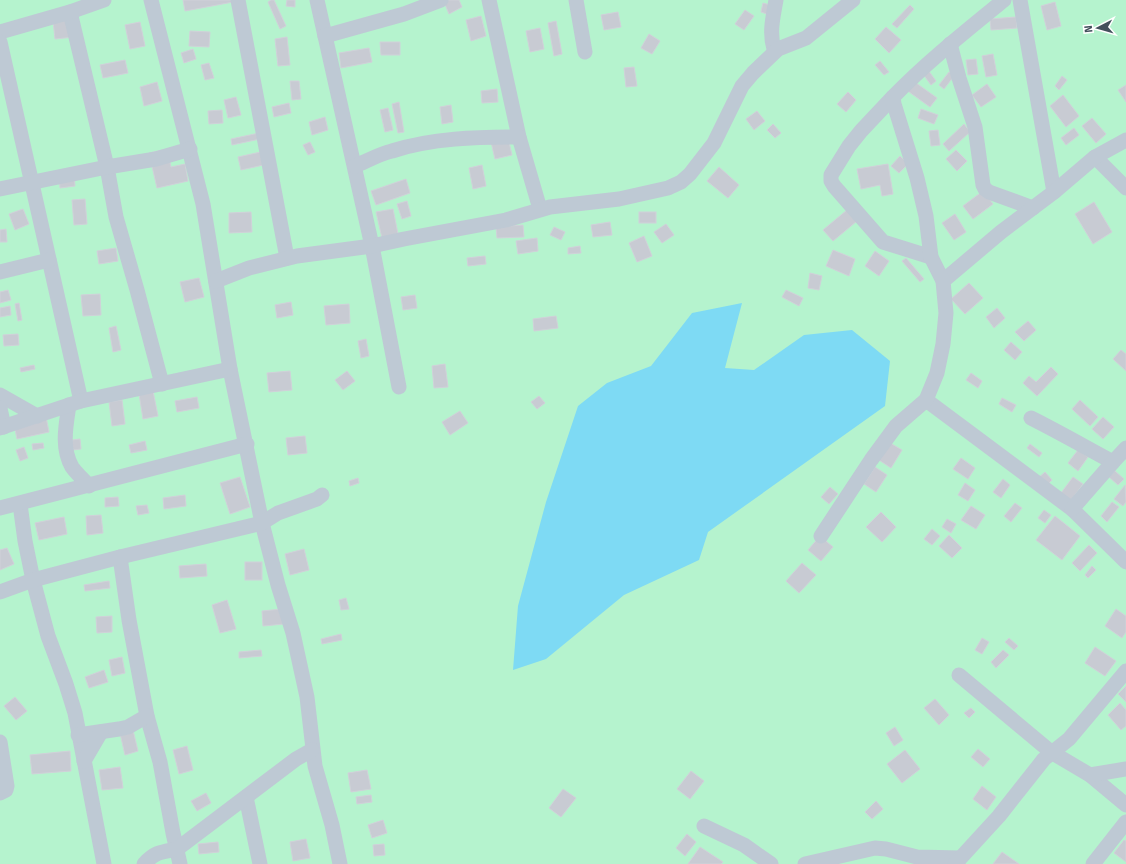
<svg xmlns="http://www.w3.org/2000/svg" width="1126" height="864" font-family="'Fira Sans',sans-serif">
	<rect width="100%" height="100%" fill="#f0ecec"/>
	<rect fill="#b5f3ce" x="0" y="0" width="1126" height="864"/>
	<polygon fill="#7edaf4" points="742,303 725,368 754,370 804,335 852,330 890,361 885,406 708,532 699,560 624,595 546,659 513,670 518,606 546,502 578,406 607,383 651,366 692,313"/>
	<g fill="#c8cbd3" stroke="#d0d2d9">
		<polygon points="183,0 233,0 233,2 185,11"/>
		<polygon points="271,0 274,0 286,26 280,29 268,2"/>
		<polygon points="287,0 295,0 295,7 286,6"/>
		<polygon points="448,0 459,0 462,7 449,14 444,2"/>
		<polygon points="1055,2 1061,26 1047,30 1041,6"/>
		<polygon points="763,3 770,5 767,14 761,12"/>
		<polygon points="910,5 914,9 897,28 892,24"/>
		<polygon points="745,10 754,16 744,30 735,24"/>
		<polygon points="618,12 621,27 604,30 601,15"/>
		<polygon points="481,16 486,36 471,41 466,20"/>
		<polygon points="1016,17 1017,28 991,30 990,19"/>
		<polygon points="72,19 74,37 55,39 53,21"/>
		<polygon points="556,21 562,54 554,56 548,23"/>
		<polygon points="140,22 145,46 130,49 125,25"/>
		<polygon points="886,27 901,40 889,53 875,39"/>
		<polygon points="540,28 544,49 530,52 526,31"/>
		<polygon points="190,31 210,32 209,47 189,46"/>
		<polygon points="649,34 660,41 652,54 641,48"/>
		<polygon points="287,37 290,65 278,66 275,39"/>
		<polygon points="380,42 400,42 400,55 381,55"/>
		<polygon points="369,48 372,62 341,68 339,53"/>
		<polygon points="193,49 196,59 184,63 181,53"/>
		<polygon points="993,54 997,75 986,77 982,56"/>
		<polygon points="976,59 978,74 968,75 966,60"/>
		<polygon points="125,60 128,73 103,78 100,65"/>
		<polygon points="880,61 889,72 884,75 875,65"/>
		<polygon points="209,63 214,78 205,80 201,65"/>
		<polygon points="634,67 637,86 626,87 624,68"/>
		<polygon points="928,70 936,81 931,85 923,74"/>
		<polygon points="949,72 954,76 944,89 939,85"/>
		<polygon points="1062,76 1067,80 1059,90 1055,86"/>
		<polygon points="912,80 937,98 930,107 905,89"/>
		<polygon points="290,81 299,81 301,99 292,100"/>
		<polygon points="157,82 162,101 144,106 140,87"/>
		<polygon points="987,84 996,97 981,107 972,95"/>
		<polygon points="1126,85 1126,102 1118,90"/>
		<polygon points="497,89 498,102 482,103 481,91"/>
		<polygon points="848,92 856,100 846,112 837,104"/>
		<polygon points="1063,95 1079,116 1066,127 1050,106"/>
		<polygon points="236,97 241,115 228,118 224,100"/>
		<polygon points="399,102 404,132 398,133 392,104"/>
		<polygon points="289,103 291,113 274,117 272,107"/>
		<polygon points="451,105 453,122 442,124 440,107"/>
		<polygon points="388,108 393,130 385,132 380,110"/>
		<polygon points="921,109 938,115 934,124 918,118"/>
		<polygon points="222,110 223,123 209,124 208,111"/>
		<polygon points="757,111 765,121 754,130 746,119"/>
		<polygon points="325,117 328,130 312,135 309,122"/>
		<polygon points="1092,118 1106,134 1096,143 1082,126"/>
		<polygon points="773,124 781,133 775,138 767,130"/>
		<polygon points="964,124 970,132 949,151 943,144"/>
		<polygon points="1074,128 1079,135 1066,145 1061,138"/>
		<polygon points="938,130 940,145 931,146 929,131"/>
		<polygon points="259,133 260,139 232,145 231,139"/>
		<polygon points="508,138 512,155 495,159 491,142"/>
		<polygon points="310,142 315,152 308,155 303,145"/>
		<polygon points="167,149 171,167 185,164 188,181 157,188 149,153"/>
		<polygon points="956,150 967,161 957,171 946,159"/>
		<polygon points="265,151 268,164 241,170 238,157"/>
		<polygon points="900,156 908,164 899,173 891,166"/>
		<polygon points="888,164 893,194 882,196 880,185 861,189 857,169"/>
		<polygon points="482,165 486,186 473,189 469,168"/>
		<polygon points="719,167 739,185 728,198 707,181"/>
		<polygon points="74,174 75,186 60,188 59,176"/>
		<polygon points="406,179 410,193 376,205 371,191"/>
		<polygon points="983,191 993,204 973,219 963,206"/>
		<polygon points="85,199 87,224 74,225 72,200"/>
		<polygon points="407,201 411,216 402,219 397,204"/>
		<polygon points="1094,202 1112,232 1093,244 1075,214"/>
		<polygon points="23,209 29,224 15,230 9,214"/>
		<polygon points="393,209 398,234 382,238 376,212"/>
		<polygon points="847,210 857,221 833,241 823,230"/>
		<polygon points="251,212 252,232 229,233 229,213"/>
		<rect x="639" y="212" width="17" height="11"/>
		<polygon points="955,214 966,232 954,240 942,223"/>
		<polygon points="610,222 612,235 593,237 591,225"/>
		<polygon points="666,224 674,235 662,243 654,232"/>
		<polygon points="523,225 524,237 497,238 496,227"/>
		<polygon points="554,227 565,232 561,240 550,235"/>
		<polygon points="6,229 7,242 0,242 0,230"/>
		<polygon points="644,236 652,256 637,262 629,243"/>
		<polygon points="537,238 538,251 518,254 516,241"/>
		<polygon points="580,246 581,253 568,254 568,248"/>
		<polygon points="116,248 118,261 99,264 97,251"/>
		<polygon points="833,250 855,259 849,276 826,266"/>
		<polygon points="875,251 889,261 879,276 865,266"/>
		<polygon points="485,256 486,264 468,266 467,258"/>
		<polygon points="906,258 924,279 920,282 902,261"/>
		<polygon points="810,273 822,276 819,290 808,288"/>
		<polygon points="199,278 204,297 185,302 180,282"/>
		<polygon points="969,283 983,298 965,314 951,299"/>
		<polygon points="8,290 11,300 0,303 0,292"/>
		<polygon points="786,290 803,298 799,306 782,297"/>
		<polygon points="100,294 101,315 83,316 81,295"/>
		<polygon points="415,295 417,308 403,310 401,297"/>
		<polygon points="291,302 293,315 277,318 275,305"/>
		<polygon points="19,303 22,320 18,321 15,304"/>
		<polygon points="349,304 350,323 326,325 324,306"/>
		<polygon points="10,306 11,315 0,317 0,308"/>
		<polygon points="997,308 1005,318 994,328 986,317"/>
		<polygon points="556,316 558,328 534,331 533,319"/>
		<polygon points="1028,321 1036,330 1024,341 1015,332"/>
		<polygon points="116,326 121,350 113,352 109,328"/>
		<polygon points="18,334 19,345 4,346 3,335"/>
		<polygon points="366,339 369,356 361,358 358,341"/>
		<polygon points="1011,342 1022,352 1015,360 1004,350"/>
		<polygon points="1121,350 1126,354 1126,371 1113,359"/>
		<polygon points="445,364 448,387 434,388 432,366"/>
		<polygon points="34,365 35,369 21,372 20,368"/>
		<polygon points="1051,367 1058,374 1037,396 1023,383 1029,376 1036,382"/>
		<polygon points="290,371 292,390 269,392 267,373"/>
		<polygon points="347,371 355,381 343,390 335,380"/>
		<polygon points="971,373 982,381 978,388 966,380"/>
		<polygon points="153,391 158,416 143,419 139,394"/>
		<polygon points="539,396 545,403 537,409 531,402"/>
		<polygon points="197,397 199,408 177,412 175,401"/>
		<polygon points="1002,398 1016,405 1012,412 999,404"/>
		<polygon points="122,400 125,424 112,426 109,402"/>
		<polygon points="1080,400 1098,417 1090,426 1072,409"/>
		<polygon points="460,411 468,423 450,435 442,422"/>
		<polygon points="46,417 49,432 17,439 14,424"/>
		<polygon points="1103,417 1114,427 1103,439 1092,429"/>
		<polygon points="305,436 307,453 288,455 286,438"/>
		<polygon points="80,439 81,449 73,450 72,440"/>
		<polygon points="145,441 147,450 131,453 129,445"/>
		<polygon points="43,443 44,448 33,450 32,444"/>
		<polygon points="890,443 902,450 891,468 879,460"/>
		<polygon points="1030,444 1042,453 1039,457 1027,448"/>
		<polygon points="24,447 28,458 20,461 16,450"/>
		<polygon points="1078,450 1088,457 1078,471 1068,463"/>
		<polygon points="961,458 975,468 968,479 953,469"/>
		<polygon points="875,467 887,475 876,492 864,484"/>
		<polygon points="1115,471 1124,479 1118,485 1109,477"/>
		<polygon points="1045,472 1052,480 1045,487 1037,479"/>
		<polygon points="240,477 250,507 230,514 220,483"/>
		<polygon points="1073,477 1083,484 1068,504 1058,497"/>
		<polygon points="358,478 359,483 350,486 349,481"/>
		<polygon points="1003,479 1010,485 1001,498 993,492"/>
		<polygon points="965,483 975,490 968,501 958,495"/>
		<polygon points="1125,485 1126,502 1123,506 1114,499"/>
		<polygon points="830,487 838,494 829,504 821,497"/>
		<polygon points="185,495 186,506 164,509 163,498"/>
		<polygon points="118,497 119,506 105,507 105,498"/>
		<polygon points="1112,502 1119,507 1107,522 1101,516"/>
		<polygon points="1015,503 1022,508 1011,522 1004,516"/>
		<polygon points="147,505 149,513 138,515 136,506"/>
		<polygon points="971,506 985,515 976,529 961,520"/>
		<polygon points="1044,510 1051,515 1045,523 1038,518"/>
		<polygon points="881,512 896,527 882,542 866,527"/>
		<polygon points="101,515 103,533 87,535 86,516"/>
		<polygon points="1055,516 1080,536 1062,560 1036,540"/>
		<polygon points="64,517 67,534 39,540 35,523"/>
		<polygon points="947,519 956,524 951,533 942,527"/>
		<polygon points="932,529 940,536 932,545 924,539"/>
		<polygon points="949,535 962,548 952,558 939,546"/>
		<polygon points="820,536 833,547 821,561 808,550"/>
		<polygon points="1089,545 1097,553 1080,571 1072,563"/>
		<polygon points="7,548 14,564 0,570 0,550"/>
		<polygon points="304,549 309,570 290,575 285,554"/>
		<rect x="245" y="562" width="17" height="18"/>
		<polygon points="802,563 816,575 799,593 786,581"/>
		<polygon points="206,564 207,576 180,578 179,566"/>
		<polygon points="1092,566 1096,570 1088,578 1085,575"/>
		<polygon points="109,581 110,588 85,591 84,585"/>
		<polygon points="346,598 349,609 341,610 339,600"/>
		<polygon points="227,600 236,629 220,633 212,605"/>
		<polygon points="282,609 284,624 263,626 262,611"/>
		<polygon points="1116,609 1126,616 1126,632 1122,638 1105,626"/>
		<polygon points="112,616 112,632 97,633 96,617"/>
		<polygon points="341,634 342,640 322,644 321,639"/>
		<polygon points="982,638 989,642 982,654 975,650"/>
		<polygon points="1009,638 1018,646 1014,650 1005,642"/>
		<polygon points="1095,647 1116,661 1105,676 1085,663"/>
		<polygon points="261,650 262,656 239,658 239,652"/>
		<polygon points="1003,650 1009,655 996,668 991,662"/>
		<polygon points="122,657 125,673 112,676 109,660"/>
		<polygon points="104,670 108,682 89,688 85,677"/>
		<polygon points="1126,686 1126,702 1118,694"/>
		<polygon points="15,697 27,711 16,720 4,706"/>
		<polygon points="935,699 949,715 939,725 924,708"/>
		<polygon points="1120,703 1126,710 1126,726 1121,730 1108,715"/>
		<polygon points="971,708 975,712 969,718 964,713"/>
		<polygon points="132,726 138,751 125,755 119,729"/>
		<polygon points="895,727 903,740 894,746 886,733"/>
		<polygon points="187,746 193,770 179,774 173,750"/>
		<polygon points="978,749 990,759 983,767 971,757"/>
		<polygon points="905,750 920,769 902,783 887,764"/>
		<polygon points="70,751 71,771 32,774 30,755"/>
		<polygon points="120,767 123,788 102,790 99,770"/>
		<polygon points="367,770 371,789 351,792 348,773"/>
		<polygon points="691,771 704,781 690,799 677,789"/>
		<polygon points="982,786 996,797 987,810 973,799"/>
		<polygon points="563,789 576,798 561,817 549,808"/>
		<polygon points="206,793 211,803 197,811 191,801"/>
		<polygon points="371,795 372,802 357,804 356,797"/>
		<polygon points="876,801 883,809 872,819 865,812"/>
		<polygon points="383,820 387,833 372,838 368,825"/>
		<polygon points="687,834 696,842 685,856 676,848"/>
		<polygon points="306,839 310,858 293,861 290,842"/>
		<polygon points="1124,840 1126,841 1126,862 1114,853"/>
		<polygon points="218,842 219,852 199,854 198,844"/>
		<polygon points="384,844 385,855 374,856 373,845"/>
		<polygon points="700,847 723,862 721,864 688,864"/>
		<polygon points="1002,852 1019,864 993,864"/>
	</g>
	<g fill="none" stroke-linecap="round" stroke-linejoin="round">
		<g stroke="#bec9d4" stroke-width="15">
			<polyline points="151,0 203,204 230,369 262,523 278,585 293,633 307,697 315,766 332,825 340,864"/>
			<polyline points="238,0 287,258"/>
			<polyline points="317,0 372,246 399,387"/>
			<polyline points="489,0 519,137 540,209"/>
			<polyline points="576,0 585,52"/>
			<path d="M776 0C773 17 769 33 774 49H778"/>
			<polyline points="1020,0 1054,192"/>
			<polyline points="70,12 107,167 116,217 137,290 162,384"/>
			<polyline points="0,32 70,12 104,0"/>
			<polyline points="325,36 404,14 441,0"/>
			<polyline points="0,42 81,401"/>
			<polyline points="950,44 959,78 975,127 983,185 985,189 989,192 1033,208"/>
			<polyline points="893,97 861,131 849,146 831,175 831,181 834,186 883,242 931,257"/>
			<polyline points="1095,157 1126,188"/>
			<path d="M355 166C367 161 379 154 392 151 432 138 477 137 519 137"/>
			<polyline points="0,189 107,167 156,159 190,149"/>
			<polyline points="0,272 49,260"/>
			<polyline points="216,281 249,268 297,256 372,246 404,239 506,220 550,207 619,199 668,188 681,182 690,174 714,143 742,86 753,73 778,49 806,38 853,0"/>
			<polyline points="943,281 1001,232 1054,192 1095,157 1126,140"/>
			<polyline points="0,395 37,416"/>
			<polyline points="926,400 1072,509 1126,562"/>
			<path d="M69 405C66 425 61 448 72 467 77 474 84 480 89 486"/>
			<polyline points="0,408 4,427"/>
			<path d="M1031 418C1059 432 1085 447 1113 462"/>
			<polyline points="0,428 81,401 230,369"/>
			<polyline points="20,504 25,541 33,580 48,636 66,684 75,713 104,864"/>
			<polyline points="0,508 247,444"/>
			<polyline points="1072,509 1113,462 1126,448"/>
			<path d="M821 536 871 460 896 426 926 400 937 373 943 344 946 313 943 281 931 257 926 216 917 178 894 104 893 97C927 62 966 31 1004 0"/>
			<polyline points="120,557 129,620 147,716 160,762 173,833 180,864"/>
			<polyline points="0,592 33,580 120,557 262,523 278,513 317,499 322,495"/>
			<polyline points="959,675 1051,752 1090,775 1126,805"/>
			<polyline points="78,735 119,729 128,727 147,716"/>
			<polyline points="0,742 7,786 6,790 0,793"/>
			<polyline points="84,761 101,732"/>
			<polyline points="1090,775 1126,769"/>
			<polyline points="246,797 260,864"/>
			<polyline points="704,826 744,845 771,864"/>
			<path d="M144 864C155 852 161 852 177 849L296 759 312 750"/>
			<polyline points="805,864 875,848 886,849 917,857 960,858"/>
			<polyline points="955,864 999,816 1044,759 1069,739 1126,671"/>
			<polyline points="1093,864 1126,822"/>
		</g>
	</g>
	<g transform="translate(1098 28) rotate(264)" stroke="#ffffff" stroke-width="3" paint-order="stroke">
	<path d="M0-3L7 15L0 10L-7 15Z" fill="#43505c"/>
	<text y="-6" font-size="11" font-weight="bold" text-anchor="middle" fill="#43505c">N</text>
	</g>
</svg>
